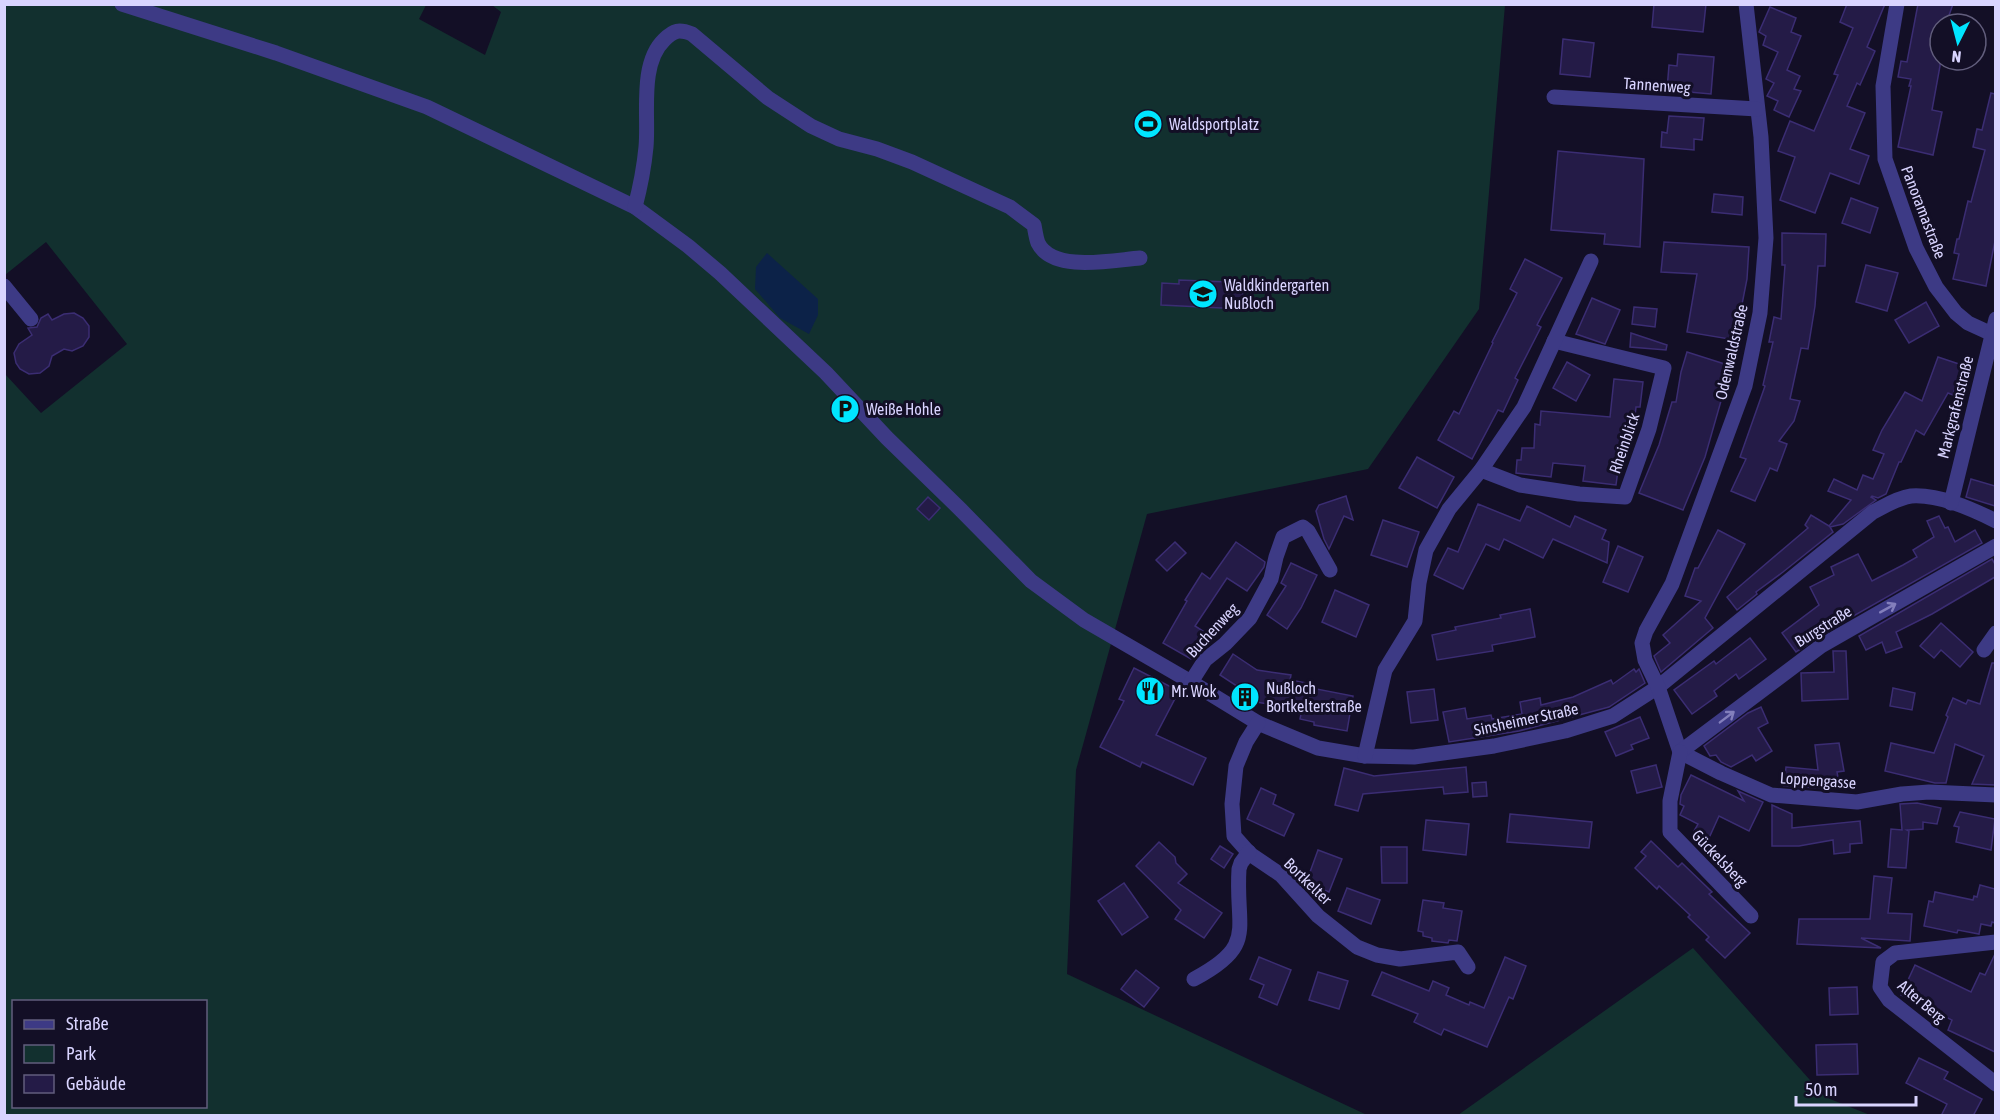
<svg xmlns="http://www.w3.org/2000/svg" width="2000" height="1120" font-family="'Asap Condensed',sans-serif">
	<rect width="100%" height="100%" fill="#130f26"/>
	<g fill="#12302f" fill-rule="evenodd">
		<path d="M5 5H426L419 19 485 55 501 12 492 5H1505L1479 309 1368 469 1147 514 1076 770 1067 974 1367 1115H5V374L41 413 127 344 46 242 5 275ZM14 1002H206V1106H14Z"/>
		<polygon points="1693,948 1825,1097 1870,1115 1458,1115"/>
	</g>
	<polygon fill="#0c2248" points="767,253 818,299 818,315 809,334 780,318 755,289 756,267"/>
	<g fill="#241b47" stroke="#3b2d73" stroke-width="1.5">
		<polygon points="1654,4 1706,4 1703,32 1652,27"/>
		<polygon points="1847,4 1885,4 1867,47 1875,51 1860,85 1857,83 1847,106 1865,113 1850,149 1869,156 1859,184 1830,173 1815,213 1780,200 1795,157 1778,151 1790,121 1814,131 1838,75 1834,74 1853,28 1840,22"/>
		<polygon points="1918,4 1953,4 1946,24 1940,24 1940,66 1932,110 1942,112 1933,155 1898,147 1911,86 1909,86 1911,79 1898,77 1901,61 1907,62"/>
		<polygon points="1770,7 1796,18 1791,32 1801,36 1787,70 1800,76 1794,89 1801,91 1789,117 1774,110 1778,101 1767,96 1774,83 1766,79 1778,52 1763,45 1766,36 1759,32"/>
		<polygon points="1563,39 1594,43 1590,77 1560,74"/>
		<polygon points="1678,54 1714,57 1711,94 1667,90 1669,65 1677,66"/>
		<polygon points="1991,93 1995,94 1995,241 1986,286 1953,279 1959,254 1954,253 1957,239 1959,239 1968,201 1971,202 1985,150 1973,147 1977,129 1982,130"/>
		<polygon points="1669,116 1704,118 1702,140 1694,139 1694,150 1661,147 1662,132 1667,133"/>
		<polygon points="1558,151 1644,159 1640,247 1604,244 1605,234 1551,230"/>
		<polygon points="1714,194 1743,197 1742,215 1712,212"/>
		<polygon points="1851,198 1878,208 1870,233 1842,223"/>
		<polygon points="1782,233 1826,234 1825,266 1818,266 1815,306 1808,349 1801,348 1790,399 1800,401 1794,421 1779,441 1787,444 1777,471 1770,468 1755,501 1731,491 1746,459 1740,457 1765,386 1763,385 1773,342 1769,342 1774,317 1781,319 1785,265 1782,265"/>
		<polygon points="1664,242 1749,247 1747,279 1735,340 1687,332 1697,274 1661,272"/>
		<polygon points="1525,259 1562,278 1537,325 1541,327 1515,378 1518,380 1503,412 1498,410 1472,459 1438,440 1454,411 1459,414 1493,343 1492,342 1517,293 1510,289"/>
		<polygon points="1866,265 1898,273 1887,311 1856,302"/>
		<polygon points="1179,280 1228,282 1228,285 1243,286 1242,309 1161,305 1162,283 1179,284"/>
		<polygon points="1592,298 1620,310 1605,344 1576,334"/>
		<polygon points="1926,302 1939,326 1909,343 1895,320"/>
		<polygon points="1634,307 1657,309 1655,327 1632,324"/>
		<polygon points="74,313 83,318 89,326 89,337 83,346 72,351 64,349 52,356 49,366 40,373 29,374 20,369 16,363 14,353 19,344 32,335 28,328 37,327 41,318 48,314 52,320 64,314"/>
		<polygon points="1631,333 1667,345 1666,350 1630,347"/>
		<polygon points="1687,352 1731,366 1705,457 1683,510 1639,493 1659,445 1672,402 1676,402 1681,372"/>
		<polygon points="1938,357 1962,365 1953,395 1948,393 1924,435 1916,430 1901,462 1899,462 1886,494 1878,498 1872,496 1871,497 1876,500 1843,524 1830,527 1833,532 1783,572 1756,592 1757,594 1737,610 1727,597 1808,528 1805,525 1811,515 1829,526 1851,500 1828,491 1834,479 1857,490 1863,475 1873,479 1884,454 1873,450 1882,430 1905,392 1922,401"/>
		<polygon points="1567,362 1590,375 1576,401 1553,388"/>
		<polygon points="1614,379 1643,382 1640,407 1636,407 1633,434 1629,434 1622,470 1618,470 1616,485 1583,481 1585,466 1553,463 1551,477 1516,473 1517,460 1521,460 1522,448 1534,448 1535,424 1540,425 1541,411 1610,417"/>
		<polygon points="1417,457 1454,477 1437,508 1399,488"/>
		<polygon points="1971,479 1995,486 1995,506 1966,497"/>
		<polygon points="1346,496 1353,520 1344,516 1329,549 1324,539 1316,511 1319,505"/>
		<polygon points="928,497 940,508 929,520 917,509"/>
		<polygon points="1478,504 1520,521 1527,506 1570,527 1575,516 1606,530 1602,539 1609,542 1607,563 1553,539 1543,558 1504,539 1499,550 1486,544 1463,589 1434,575 1448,548 1458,552"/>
		<polygon points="1939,516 1945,528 1948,527 1955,542 1975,530 1982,543 1850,618 1845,607 1845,621 1796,652 1782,633 1819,605 1810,587 1834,575 1831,567 1858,554 1872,581 1903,565 1917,557 1913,550 1934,537 1927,521"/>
		<polygon points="1383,520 1419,532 1407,567 1371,555"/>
		<polygon points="1718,530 1745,544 1705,618 1713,628 1661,672 1654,656 1670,643 1663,635 1701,601 1685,596 1695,568 1698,568"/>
		<polygon points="1175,542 1186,553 1167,571 1156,560"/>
		<polygon points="1236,542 1265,562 1264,567 1247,591 1227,578 1195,626 1206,633 1191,659 1163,643 1187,601 1185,600 1202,573 1210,579"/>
		<polygon points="1618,546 1643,557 1628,592 1603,582"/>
		<polygon points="1992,559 1995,564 1995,577 1932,614 1896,632 1902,647 1886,653 1882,642 1866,650 1859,636"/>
		<polygon points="1291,563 1317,575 1301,608 1287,629 1267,615 1286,586 1281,583"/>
		<polygon points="1335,590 1369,605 1356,637 1322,622"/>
		<polygon points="1530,609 1535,637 1492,645 1493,651 1437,660 1432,635 1456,630 1455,627 1501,618 1500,615"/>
		<polygon points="1941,623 1973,652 1960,667 1941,650 1934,658 1920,646"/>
		<polygon points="1750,638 1766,659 1739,679 1736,674 1714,691 1717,696 1692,714 1674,690 1714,661 1716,664"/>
		<polygon points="1833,651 1846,651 1848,699 1802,701 1801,673 1834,672"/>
		<polygon points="1233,654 1257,670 1291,675 1290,680 1307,683 1306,687 1353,696 1347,731 1314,725 1314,722 1300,719 1301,714 1284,711 1285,707 1239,699 1243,690 1220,675"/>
		<polygon points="1992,663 1995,663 1995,785 1972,784 1984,756 1955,744 1946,783 1935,783 1885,771 1891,743 1934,753 1948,717 1946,715 1953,698 1966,704 1968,700 1980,704"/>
		<polygon points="1134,668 1179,691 1156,735 1206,758 1193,785 1142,762 1140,767 1100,747 1124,701 1119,699"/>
		<polygon points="1634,669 1636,672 1639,669 1645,683 1609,707 1519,731 1449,742 1443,712 1465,708 1467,719 1491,715 1492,719 1522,714 1520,702 1540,698 1541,705 1573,697 1611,680 1613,684"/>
		<polygon points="1893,688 1915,693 1912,710 1890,706"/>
		<polygon points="1434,689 1438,720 1411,723 1407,692"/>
		<polygon points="1761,707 1768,723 1758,728 1772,751 1756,761 1752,755 1731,767 1721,762 1716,755 1710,756 1704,746 1748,713"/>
		<polygon points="1640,717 1649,738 1631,745 1633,749 1616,756 1605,732"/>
		<polygon points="1839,743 1844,771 1837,772 1840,789 1784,786 1786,767 1818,770 1815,745"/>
		<polygon points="1656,765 1662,787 1637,793 1631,771"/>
		<polygon points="1466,767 1468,792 1444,794 1443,787 1363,794 1358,811 1335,805 1344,768 1374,776"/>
		<polygon points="1691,775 1744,801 1738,791 1763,802 1749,831 1719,816 1709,838 1694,831 1698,824 1680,815 1684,806 1680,804 1681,795"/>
		<polygon points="1486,782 1487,796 1473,797 1472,783"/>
		<polygon points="1261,788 1276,795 1273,804 1294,814 1284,836 1247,819"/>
		<polygon points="1917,803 1941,808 1937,824 1923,822 1923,829 1907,830 1909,831 1906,868 1888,867 1891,829 1902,830 1900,804"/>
		<polygon points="1772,805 1792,814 1792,828 1860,821 1862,843 1850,844 1850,852 1834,854 1833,840 1799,846 1772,846"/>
		<polygon points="1960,812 1995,819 1991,850 1956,842 1959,827 1954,826"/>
		<polygon points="1510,814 1592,822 1589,848 1507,842"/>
		<polygon points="1426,820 1469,824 1466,855 1423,850"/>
		<polygon points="1651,841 1678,867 1682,863 1712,892 1709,894 1750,933 1725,958 1706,940 1709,937 1688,917 1690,915 1659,886 1657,889 1635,868 1646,856 1641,852"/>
		<polygon points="1159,842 1175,857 1176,863 1187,874 1178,883 1222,913 1204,938 1175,919 1181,910 1136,866"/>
		<polygon points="1220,846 1233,854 1224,868 1211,859"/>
		<polygon points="1381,847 1407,847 1407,883 1382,883"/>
		<polygon points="1318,850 1342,859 1329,892 1306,883"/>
		<polygon points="1874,876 1892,878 1888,913 1912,914 1910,941 1861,938 1881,948 1797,944 1799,919 1870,919"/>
		<polygon points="1124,883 1148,917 1122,935 1098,901"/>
		<polygon points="1980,885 1995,889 1995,923 1992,922 1991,926 1981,924 1979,934 1958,930 1957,933 1924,926 1929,901 1933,902 1935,892 1973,900 1974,896 1977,897"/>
		<polygon points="1347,888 1380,900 1371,924 1338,911"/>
		<polygon points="1423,900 1444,903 1443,908 1462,911 1457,941 1449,940 1448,943 1432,941 1432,938 1423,936 1423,932 1418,931"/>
		<polygon points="1995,954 1995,1052 1948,1030 1952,1020 1901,995 1915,965 1971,992 1980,973 1985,975"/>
		<polygon points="1259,957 1291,970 1277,1005 1259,997 1264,985 1250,979"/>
		<polygon points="1505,957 1526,966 1513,999 1509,997 1487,1047 1444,1029 1441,1035 1414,1022 1418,1014 1372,995 1382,972 1429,991 1433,981 1449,988 1446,995 1469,1005 1470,1002 1484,1008"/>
		<polygon points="1136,970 1159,988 1144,1007 1121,989"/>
		<polygon points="1318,972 1348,981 1339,1009 1309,1000"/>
		<polygon points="1857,987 1858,1014 1830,1015 1829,988"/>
		<polygon points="1857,1044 1858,1074 1817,1075 1816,1045"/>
		<polygon points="1919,1058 1948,1072 1944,1079 1982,1099 1973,1116 1941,1116 1947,1104 1906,1083"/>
	</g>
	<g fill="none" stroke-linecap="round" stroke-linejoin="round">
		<g stroke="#3d3a85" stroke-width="15">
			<path d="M122 4 276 53 427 107 635 207 688 246 720 273 826 373 887 438 961 510 1031 581 1084 620 1191 682 1258 723 1318 748 1365 756 1414 757 1494 746 1565 731 1613 716 1658 687 1873 512C1885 506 1897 498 1911 496 1939 494 1972 509 1996 521"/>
			<polyline points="1746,4 1761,137 1766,238 1760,313 1745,386 1672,584 1646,631 1642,643 1645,660 1658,687 1680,752 1721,773 1771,795 1857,802 1902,794 1929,792 1996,795"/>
			<polyline points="1897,4 1883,86 1885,159 1916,248 1936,287 1956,313 1968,323 1992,334"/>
			<polyline points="1554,97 1757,109"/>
			<path d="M635 207C640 188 644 168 646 147 649 116 639 64 664 40 674 30 679 29 692 34L768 98 811 126 839 139 877 149 912 162 1010 207 1034 225C1035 230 1036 238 1038 243 1053 273 1113 260 1140 258"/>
			<polyline points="4,286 31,319"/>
			<polyline points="1481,470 1520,485 1579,494 1625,497 1649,429 1664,368 1554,341"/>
			<polyline points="1951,503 1996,319"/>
			<polyline points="1984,650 1996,633"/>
			<polyline points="1191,682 1205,660 1225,644 1250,618 1271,579 1276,557 1283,537 1303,527 1308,531 1330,570"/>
			<polyline points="1258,723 1246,742 1236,766 1232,804 1234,836 1250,854 1281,875 1318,916 1357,947 1377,955 1400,959 1458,952 1468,967"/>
			<polyline points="1680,752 1821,646 1996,546"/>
			<polyline points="1680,752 1670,801 1670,832 1751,916"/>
			<polyline points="1365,756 1385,670 1415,621 1419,583 1426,550 1449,509 1481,470 1524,407 1591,261"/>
			<polyline points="1996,942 1895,953 1883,962 1880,987 1889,1000 1996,1084"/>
			<path d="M1194 979C1258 945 1235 930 1239 869L1241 863 1249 852"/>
		</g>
	</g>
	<defs><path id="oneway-shaft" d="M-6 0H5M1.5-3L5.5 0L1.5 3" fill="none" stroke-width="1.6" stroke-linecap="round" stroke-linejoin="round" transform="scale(1.5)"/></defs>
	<g stroke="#837fbc">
		<use href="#oneway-shaft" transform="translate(1888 608) rotate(-29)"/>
		<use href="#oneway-shaft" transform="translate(1727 717) rotate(-37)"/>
	</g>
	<defs>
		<g id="stadium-disc" transform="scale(1.5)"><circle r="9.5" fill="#00e5ff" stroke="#130f26"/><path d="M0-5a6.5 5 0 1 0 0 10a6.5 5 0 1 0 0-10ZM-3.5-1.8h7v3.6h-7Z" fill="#111"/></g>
		<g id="school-disc" transform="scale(1.5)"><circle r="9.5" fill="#00e5ff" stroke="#130f26"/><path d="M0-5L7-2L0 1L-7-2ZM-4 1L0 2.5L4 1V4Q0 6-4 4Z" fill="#111"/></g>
		<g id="parking-disc" transform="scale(1.5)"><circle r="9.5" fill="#00e5ff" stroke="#130f26"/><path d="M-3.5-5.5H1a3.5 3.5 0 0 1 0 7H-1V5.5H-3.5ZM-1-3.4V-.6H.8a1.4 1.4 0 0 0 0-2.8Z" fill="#111"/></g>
		<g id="restaurant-disc" transform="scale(1.5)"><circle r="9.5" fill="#00e5ff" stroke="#130f26"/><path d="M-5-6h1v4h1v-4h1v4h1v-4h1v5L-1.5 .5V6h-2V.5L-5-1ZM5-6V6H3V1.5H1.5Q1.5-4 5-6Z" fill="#111"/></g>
		<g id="building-disc" transform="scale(1.5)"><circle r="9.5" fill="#00e5ff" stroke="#130f26"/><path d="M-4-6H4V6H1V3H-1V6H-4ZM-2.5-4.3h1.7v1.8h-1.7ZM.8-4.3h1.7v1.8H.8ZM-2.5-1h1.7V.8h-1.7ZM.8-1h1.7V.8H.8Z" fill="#111"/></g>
	</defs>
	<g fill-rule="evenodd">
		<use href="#stadium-disc" x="1148" y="124"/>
		<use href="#school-disc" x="1203" y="294"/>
		<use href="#parking-disc" x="845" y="409"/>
		<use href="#restaurant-disc" x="1150" y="691"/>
		<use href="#building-disc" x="1245" y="697"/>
	</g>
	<g text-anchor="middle" stroke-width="6" stroke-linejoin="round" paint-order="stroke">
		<g font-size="16" fill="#d9d4ff" stroke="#130f26">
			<text transform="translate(1657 85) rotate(4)" y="6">Tannenweg</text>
			<text transform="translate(1924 212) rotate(69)" y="6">Panoramastraße</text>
			<text transform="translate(1731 352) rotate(-77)" y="6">Odenwaldstraße</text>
			<text transform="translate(1955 407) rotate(-76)" y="6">Markgrafenstraße</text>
			<text transform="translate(1624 443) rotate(-71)" y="6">Rheinblick</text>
			<text transform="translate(1823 626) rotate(-32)" y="6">Burgstraße</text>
			<text transform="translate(1212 630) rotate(-47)" y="6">Buchenweg</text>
			<text transform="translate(1526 719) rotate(-12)" y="6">Sinsheimer Straße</text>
			<text transform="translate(1818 780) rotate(4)" y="6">Loppengasse</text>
			<text transform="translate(1720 858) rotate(46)" y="6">Gückelsberg</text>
			<text transform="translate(1308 881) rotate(44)" y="6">Bortkelter</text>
			<text transform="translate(1922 1001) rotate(40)" y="6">Alter Berg</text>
		</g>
		<g font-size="16" fill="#d9d4ff" stroke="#130f26" text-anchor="start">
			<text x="1169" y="130">Waldsportplatz</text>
			<text x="1224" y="291">Waldkindergarten<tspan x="1224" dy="18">Nußloch</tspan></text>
			<text x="866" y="415">Weiße Hohle</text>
			<text x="1266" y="694">Nußloch<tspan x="1266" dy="18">Bortkelterstraße</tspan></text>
			<text x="1171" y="697">Mr. Wok</text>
		</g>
	</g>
	<rect width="2000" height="1120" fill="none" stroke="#d9d4ff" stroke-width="12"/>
	<rect x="12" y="1000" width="195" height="108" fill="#130f26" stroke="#625e7d" stroke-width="1.5"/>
	<rect x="24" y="1020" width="30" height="9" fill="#3d3a85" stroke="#625e7d" stroke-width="1.5"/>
	<text x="66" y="1030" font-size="18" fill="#d9d4ff">Straße</text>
	<rect x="24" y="1045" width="30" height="18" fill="#12302f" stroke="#625e7d" stroke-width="1.5"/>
	<text x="66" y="1060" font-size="18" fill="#d9d4ff">Park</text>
	<rect x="24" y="1075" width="30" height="18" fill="#241b47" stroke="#625e7d" stroke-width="1.5"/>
	<text x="66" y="1090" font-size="18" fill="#d9d4ff">Gebäude</text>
	<g transform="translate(1958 42) rotate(186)"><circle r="28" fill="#130f26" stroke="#625e7d" stroke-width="1.5"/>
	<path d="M0-4.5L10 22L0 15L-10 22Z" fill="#00e5ff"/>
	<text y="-9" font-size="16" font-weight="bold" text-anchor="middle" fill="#d9d4ff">N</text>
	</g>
	<path d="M1796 1096v9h120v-9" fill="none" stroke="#d9d4ff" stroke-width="3"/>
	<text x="1805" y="1096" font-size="18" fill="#d9d4ff" stroke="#130f26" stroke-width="4.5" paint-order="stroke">50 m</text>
</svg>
